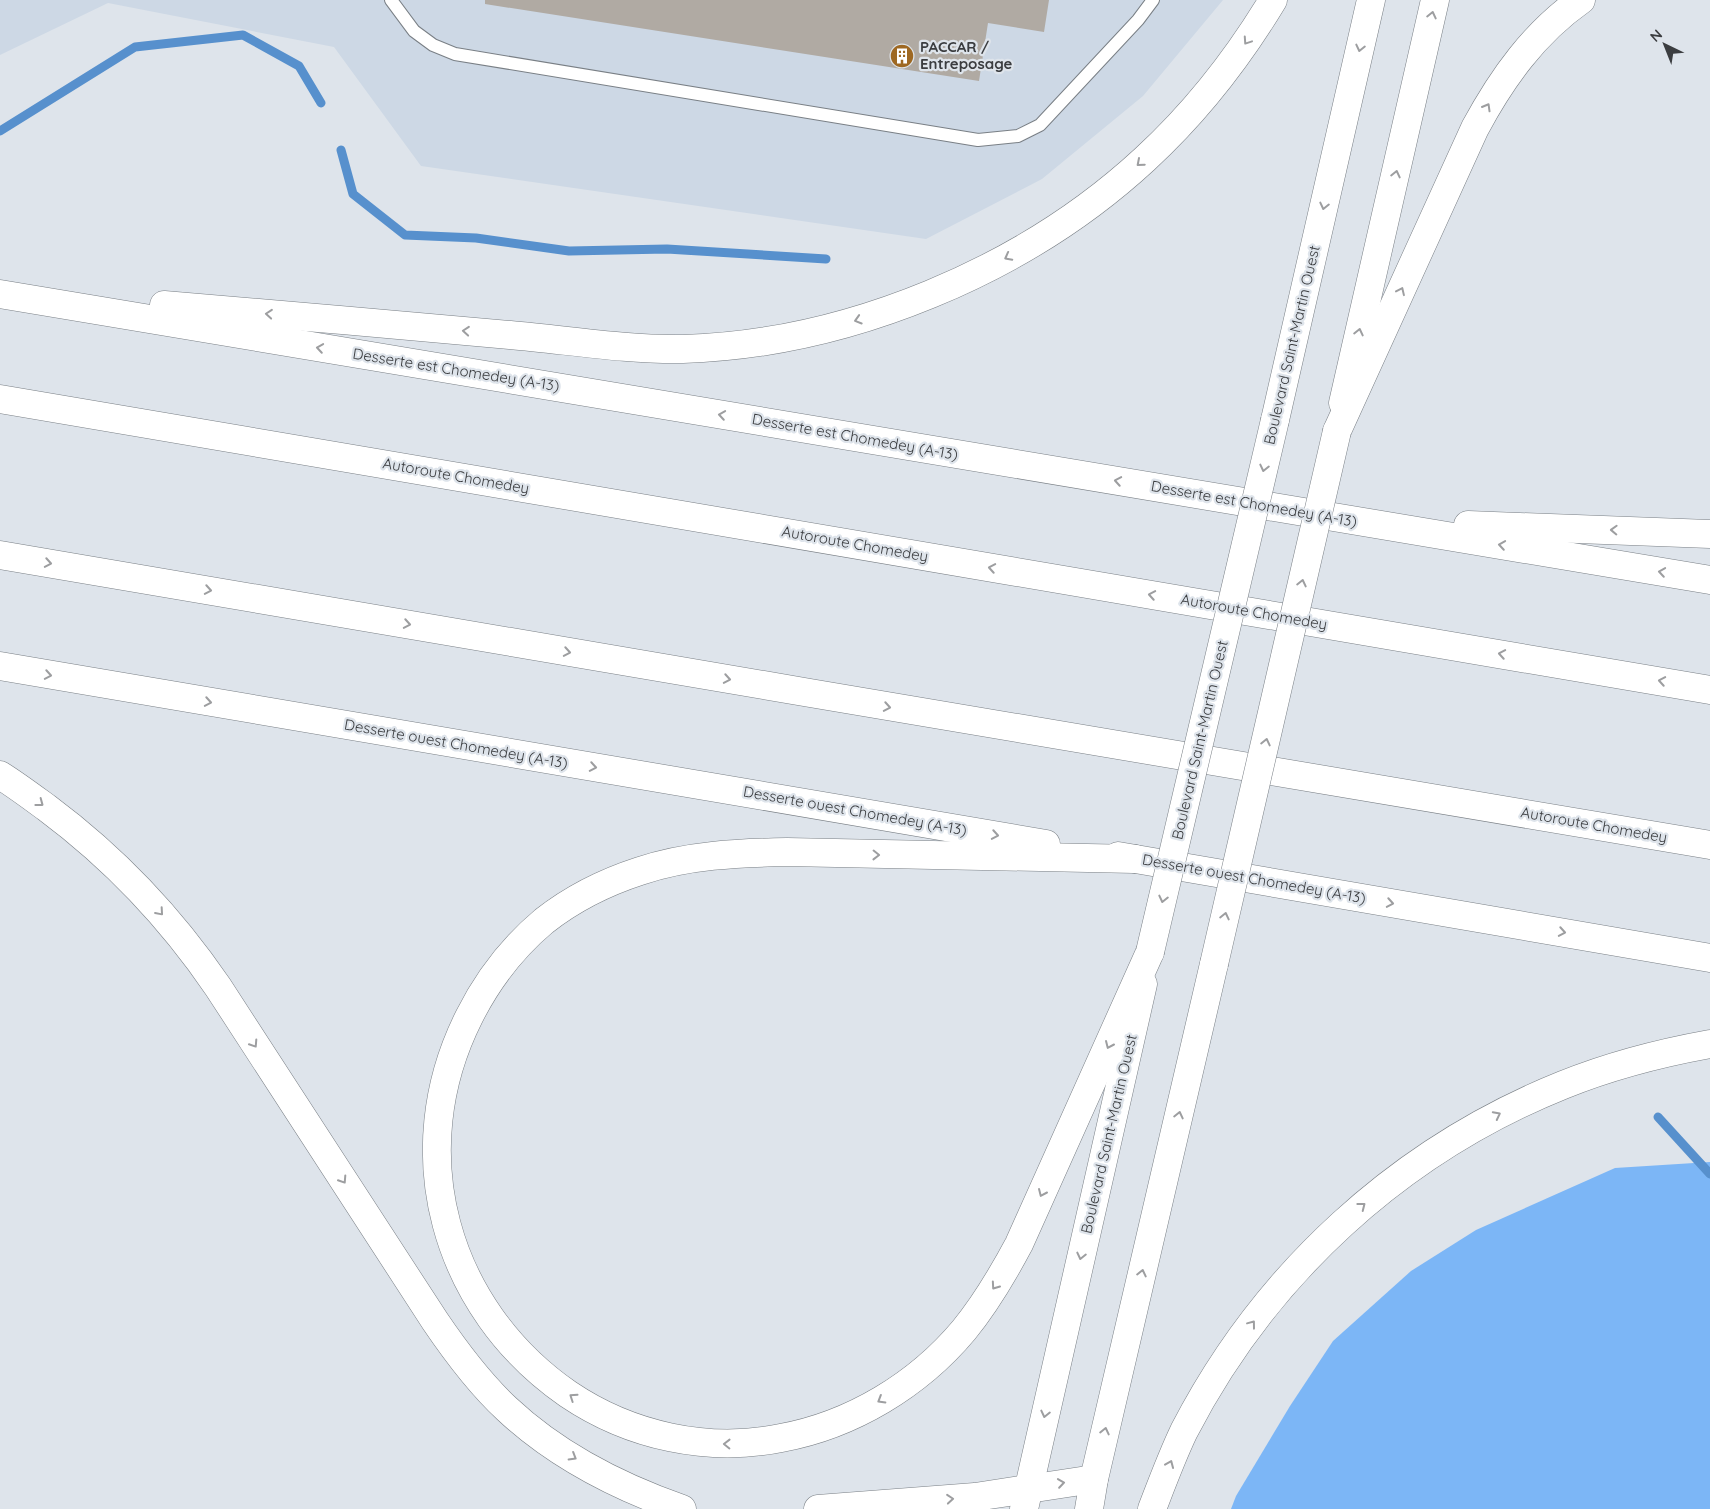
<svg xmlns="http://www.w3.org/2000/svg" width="1710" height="1509" font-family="Quicksand,sans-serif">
	<rect width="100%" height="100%" fill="#dee4eb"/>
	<polygon fill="#cdd8e5" points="0,0 1223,0 1143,96 1042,179 926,239 421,166 334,47 108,3 0,55"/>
	<polygon fill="#7cb6f6" points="1710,1162 1710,1509 1231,1509 1236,1496 1290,1406 1333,1341 1411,1271 1476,1230 1615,1168"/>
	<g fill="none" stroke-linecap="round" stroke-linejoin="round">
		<g stroke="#5790cd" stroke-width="9">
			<polyline points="0,131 135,47 243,35 299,66 321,103"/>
			<polyline points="341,150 353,194 405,235 476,238 569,251 667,249 826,259"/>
			<polyline points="1658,1117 1710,1174"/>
		</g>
	</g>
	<polygon fill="#b0aaa3" points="485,0 1049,0 1044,32 988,23 979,81 485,4"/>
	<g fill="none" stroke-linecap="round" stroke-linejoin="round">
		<g stroke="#797f85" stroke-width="14">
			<polyline id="service" points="391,0 414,31 433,45 455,54 978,140 1018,136 1040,125 1138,20 1153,0"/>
		</g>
		<g stroke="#797f85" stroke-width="29">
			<g id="secondary">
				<polyline points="1343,403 1435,0"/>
				<polyline points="1275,420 1371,0"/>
				<polyline points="1024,1509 1143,984"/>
				<polyline points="1089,1509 1094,1479 1214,964"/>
			</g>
		</g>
		<g stroke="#797f85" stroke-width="29">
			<g id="primary">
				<polyline points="0,294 1710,580"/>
				<path d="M164 305C279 315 395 324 510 335 568 340 625 350 683 349 848 344 1024 271 1145 159 1195 113 1238 58 1273 0"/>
				<path d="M1337 431 1475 128C1502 78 1534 33 1581 0"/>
				<polyline points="1468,525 1710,534"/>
				<polyline points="0,666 1046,844"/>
				<path d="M0 775C16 785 32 797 47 808 114 858 171 918 218 987L435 1321C456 1352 479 1383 507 1409 556 1455 619 1487 682 1509"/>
				<polyline points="1118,856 1710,958"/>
				<path d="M1135 859 787 852C738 853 687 855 640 871 606 882 572 899 544 921 513 947 487 981 469 1017 401 1152 444 1308 568 1394 630 1436 708 1453 781 1438 852 1425 918 1385 964 1330 986 1303 1003 1274 1019 1244L1150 952"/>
				<polyline points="818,1509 975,1497 1094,1479"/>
				<path d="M1152 1509C1162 1483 1172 1456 1184 1431 1265 1274 1399 1151 1563 1085 1610 1066 1660 1053 1710 1044"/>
			</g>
		</g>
		<g stroke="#797f85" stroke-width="29">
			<g id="motorway">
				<polyline points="0,399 1710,690"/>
				<polyline points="0,555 810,693 1710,845"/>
			</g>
		</g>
		<use href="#service" stroke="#fff" stroke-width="12"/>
		<use href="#secondary" stroke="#fff" stroke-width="28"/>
		<use href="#primary" stroke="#fff" stroke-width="28"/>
		<use href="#motorway" stroke="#fff" stroke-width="28"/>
		<g stroke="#797f85" stroke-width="29" stroke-linecap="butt">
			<g id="secondary-bridge">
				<polyline points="1150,952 1275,420"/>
				<polyline points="1214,964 1337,431"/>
			</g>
		</g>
		<use href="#secondary-bridge" stroke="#fff" stroke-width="28"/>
	</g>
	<defs><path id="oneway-chevron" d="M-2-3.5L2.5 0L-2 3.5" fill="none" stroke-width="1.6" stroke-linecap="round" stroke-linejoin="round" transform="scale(1.25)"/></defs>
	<g stroke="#9d9ea0">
		<use href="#oneway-chevron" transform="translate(1432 15) rotate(-77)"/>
		<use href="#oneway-chevron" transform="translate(1247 41) rotate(124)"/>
		<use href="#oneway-chevron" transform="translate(1360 48) rotate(103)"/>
		<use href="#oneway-chevron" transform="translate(1487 107) rotate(-60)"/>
		<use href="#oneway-chevron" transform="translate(1140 163) rotate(139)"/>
		<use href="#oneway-chevron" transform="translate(1396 174) rotate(-77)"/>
		<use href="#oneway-chevron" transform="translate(1324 206) rotate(103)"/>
		<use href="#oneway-chevron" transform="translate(1008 257) rotate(152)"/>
		<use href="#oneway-chevron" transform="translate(1401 291) rotate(-65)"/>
		<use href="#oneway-chevron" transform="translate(269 314) rotate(-175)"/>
		<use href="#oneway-chevron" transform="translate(858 320) rotate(163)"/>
		<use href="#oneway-chevron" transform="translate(466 331) rotate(-175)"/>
		<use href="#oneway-chevron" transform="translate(1359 332) rotate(-77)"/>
		<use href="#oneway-chevron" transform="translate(320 348) rotate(-171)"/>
		<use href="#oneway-chevron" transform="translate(722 415) rotate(-171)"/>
		<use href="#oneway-chevron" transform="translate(1264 468) rotate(103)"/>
		<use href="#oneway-chevron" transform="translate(1118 481) rotate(-170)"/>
		<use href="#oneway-chevron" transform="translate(1614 530) rotate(-178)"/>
		<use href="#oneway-chevron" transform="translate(1502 545) rotate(-171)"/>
		<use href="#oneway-chevron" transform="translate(48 563) rotate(10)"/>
		<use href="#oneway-chevron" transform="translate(992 568) rotate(-170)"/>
		<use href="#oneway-chevron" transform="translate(1662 572) rotate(-171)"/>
		<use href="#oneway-chevron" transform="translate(1302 583) rotate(-77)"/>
		<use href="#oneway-chevron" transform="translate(208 590) rotate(10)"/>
		<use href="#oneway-chevron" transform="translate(1152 595) rotate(-170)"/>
		<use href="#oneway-chevron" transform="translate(407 624) rotate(10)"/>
		<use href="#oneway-chevron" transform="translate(567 652) rotate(10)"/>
		<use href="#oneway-chevron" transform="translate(1502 654) rotate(-170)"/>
		<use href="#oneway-chevron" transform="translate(48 675) rotate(10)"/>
		<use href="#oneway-chevron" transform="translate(727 679) rotate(10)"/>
		<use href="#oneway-chevron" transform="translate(1662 681) rotate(-170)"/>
		<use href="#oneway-chevron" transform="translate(208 702) rotate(10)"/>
		<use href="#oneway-chevron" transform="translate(887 707) rotate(10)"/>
		<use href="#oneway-chevron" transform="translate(1266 742) rotate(-77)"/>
		<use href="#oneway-chevron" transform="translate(593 767) rotate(10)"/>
		<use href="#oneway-chevron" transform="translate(40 803) rotate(37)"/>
		<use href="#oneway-chevron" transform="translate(995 835) rotate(10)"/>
		<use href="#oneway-chevron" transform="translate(876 855) rotate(1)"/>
		<use href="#oneway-chevron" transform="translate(1163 899) rotate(103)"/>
		<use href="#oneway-chevron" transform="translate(1390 903) rotate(10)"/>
		<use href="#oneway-chevron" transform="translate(160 912) rotate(49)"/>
		<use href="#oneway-chevron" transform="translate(1225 916) rotate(-77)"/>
		<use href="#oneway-chevron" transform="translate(1562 932) rotate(10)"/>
		<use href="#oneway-chevron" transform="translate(254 1044) rotate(57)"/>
		<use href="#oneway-chevron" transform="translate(1109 1045) rotate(114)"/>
		<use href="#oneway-chevron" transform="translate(1179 1115) rotate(-77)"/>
		<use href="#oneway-chevron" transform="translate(1497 1115) rotate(-27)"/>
		<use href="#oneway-chevron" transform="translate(343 1180) rotate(57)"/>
		<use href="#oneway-chevron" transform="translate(1042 1193) rotate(114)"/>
		<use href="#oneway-chevron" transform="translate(1362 1206) rotate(-38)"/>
		<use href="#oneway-chevron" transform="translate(1081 1256) rotate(103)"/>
		<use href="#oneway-chevron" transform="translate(1142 1273) rotate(-77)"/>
		<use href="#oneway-chevron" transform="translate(995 1286) rotate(125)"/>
		<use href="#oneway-chevron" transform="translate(1252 1324) rotate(-53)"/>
		<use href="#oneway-chevron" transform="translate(573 1397) rotate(-146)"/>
		<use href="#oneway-chevron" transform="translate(881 1400) rotate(149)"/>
		<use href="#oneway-chevron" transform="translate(1045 1414) rotate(103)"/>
		<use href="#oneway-chevron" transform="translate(1105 1431) rotate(-77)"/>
		<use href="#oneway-chevron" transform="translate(727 1444) rotate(-179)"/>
		<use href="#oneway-chevron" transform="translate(573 1457) rotate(31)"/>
		<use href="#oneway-chevron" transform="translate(1170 1464) rotate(-67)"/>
		<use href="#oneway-chevron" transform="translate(1061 1483) rotate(-8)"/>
		<use href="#oneway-chevron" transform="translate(950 1499) rotate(-5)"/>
	</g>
	<defs>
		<g id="building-disc" transform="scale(1.25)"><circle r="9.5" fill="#9e6822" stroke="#dee4eb"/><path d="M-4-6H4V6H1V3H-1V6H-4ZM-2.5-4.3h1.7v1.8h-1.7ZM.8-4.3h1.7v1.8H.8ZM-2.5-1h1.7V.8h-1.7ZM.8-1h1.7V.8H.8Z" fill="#fff"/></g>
	</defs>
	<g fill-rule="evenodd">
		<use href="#building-disc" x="902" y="56"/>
	</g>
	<g text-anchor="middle" stroke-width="4.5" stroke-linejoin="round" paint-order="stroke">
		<g font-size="15" font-weight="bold" fill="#3b3d40" stroke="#dee4eb" text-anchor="start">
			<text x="920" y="52">PACCAR /<tspan x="920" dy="17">Entreposage</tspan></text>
		</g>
		<g font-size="15" fill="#3b3d40" stroke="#dee4eb">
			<text transform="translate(1292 345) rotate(-77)" y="5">Boulevard Saint-Martin Ouest</text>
			<text transform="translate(456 370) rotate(9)" y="5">Desserte est Chomedey (A-13)</text>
			<text transform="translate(855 437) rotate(10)" y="5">Desserte est Chomedey (A-13)</text>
			<text transform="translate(456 476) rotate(10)" y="5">Autoroute Chomedey</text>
			<text transform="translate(1254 504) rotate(10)" y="5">Desserte est Chomedey (A-13)</text>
			<text transform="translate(855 544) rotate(10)" y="5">Autoroute Chomedey</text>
			<text transform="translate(1254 612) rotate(10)" y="5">Autoroute Chomedey</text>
			<text transform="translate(1200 740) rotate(-77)" y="5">Boulevard Saint-Martin Ouest</text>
			<text transform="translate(456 744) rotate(10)" y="5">Desserte ouest Chomedey (A-13)</text>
			<text transform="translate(855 811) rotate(10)" y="5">Desserte ouest Chomedey (A-13)</text>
			<text transform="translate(1594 825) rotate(10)" y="5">Autoroute Chomedey</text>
			<text transform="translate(1254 879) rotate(10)" y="5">Desserte ouest Chomedey (A-13)</text>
			<text transform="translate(1109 1134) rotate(-77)" y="5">Boulevard Saint-Martin Ouest</text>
		</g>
	</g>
	<g transform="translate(1665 45) rotate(317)" stroke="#dee4eb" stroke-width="4" paint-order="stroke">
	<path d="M0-4L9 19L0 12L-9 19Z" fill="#3b3d40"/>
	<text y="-8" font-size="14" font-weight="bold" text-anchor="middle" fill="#3b3d40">N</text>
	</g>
</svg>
